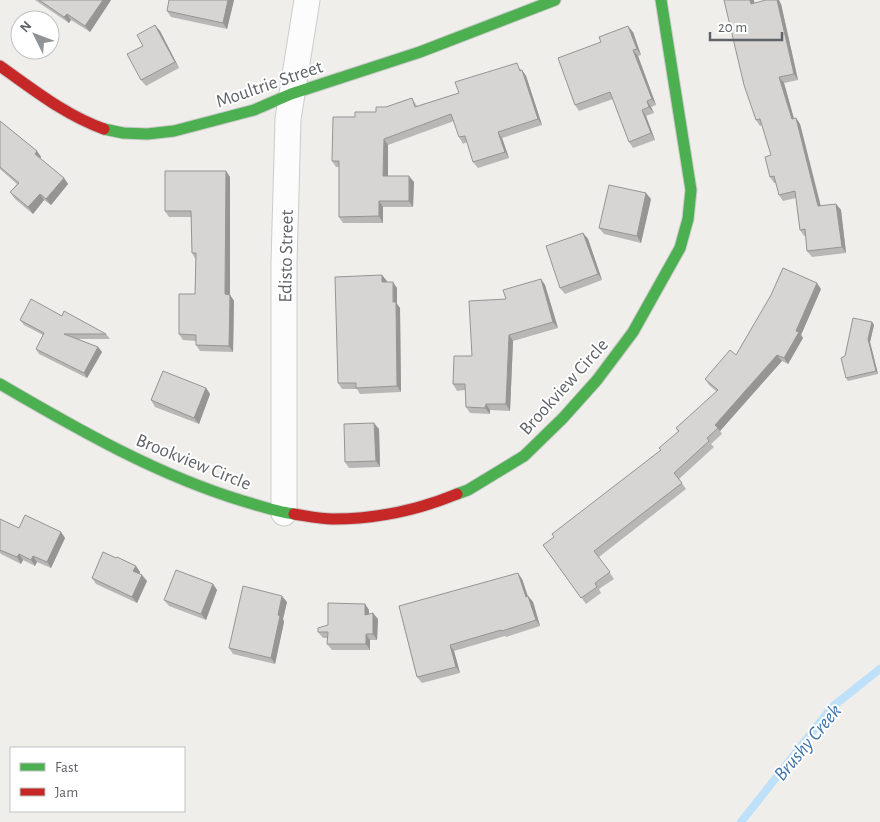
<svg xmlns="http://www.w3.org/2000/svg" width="880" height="822" font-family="'Alegreya Sans',sans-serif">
	<rect width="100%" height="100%" fill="#efeeea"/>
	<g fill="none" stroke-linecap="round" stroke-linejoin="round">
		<polyline stroke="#bfe0f9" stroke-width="8" points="741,822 832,707 880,669"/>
		<g stroke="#cbcccc" stroke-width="27">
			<polyline id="street" points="284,513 284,263 288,119 307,0"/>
		</g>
		<g stroke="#cacacb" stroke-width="13">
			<g id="fast">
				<polyline points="104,129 123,133 147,134 174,131 254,110 291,94 420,52 555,0"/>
				<path d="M0 384C77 429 157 475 243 501 260 506 277 512 294 514"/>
				<polyline points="457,494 468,490 524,456 563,418 597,380 633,332 680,248 688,219 691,190 661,0"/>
			</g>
		</g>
		<g stroke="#cacacb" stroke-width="13">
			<g id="jam">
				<path d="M0 66C34 90 65 115 104 129"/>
				<path d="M294 514C307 516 320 519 333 519 375 519 418 510 457 494"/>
			</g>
		</g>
		<use href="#street" stroke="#fdfcfc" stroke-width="25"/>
		<use href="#fast" stroke="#4caf50" stroke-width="11"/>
		<use href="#jam" stroke="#c62828" stroke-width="11"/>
	</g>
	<g fill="#b8b7b5">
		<polygon points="35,0 111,0 90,32 71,20 69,23"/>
		<polygon points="234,0 227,29 171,17 167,11"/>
		<polygon points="724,0 754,0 754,3 781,4 798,80 784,83 794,119 796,118 800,124 821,206 836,204 841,210 846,253 812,257 807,251 806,236 804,236 800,230 796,198 783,201 779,195 776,183 774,183 770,177 771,155 762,125 760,126 756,120"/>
		<polygon points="155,25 160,31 179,68 146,86 141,80 143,46"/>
		<polygon points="633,32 641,55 638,56 656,105 651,107 654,113 646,116 655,140 633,148 629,142 613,99 579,111 575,105"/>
		<polygon points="521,69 526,76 542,125 502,138 509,158 478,168 473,162 467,142 463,144 459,137 454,121 388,145 388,176 414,182 413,207 383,207 383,223 343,223 339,217 339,167 336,167 332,161 355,117 376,112 386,107 412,98 417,106 459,93"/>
		<polygon points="0,121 37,151 41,157 40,158 64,178 68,184 51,205 44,200 33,214 15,199 10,192 17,184 0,169"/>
		<polygon points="226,171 230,177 230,295 234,301 233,352 200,351 196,345 196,341 183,340 179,334 195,294 196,260 192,253 191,217 169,217 165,211"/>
		<polygon points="651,199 641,243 604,234 599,228"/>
		<polygon points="583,233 588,239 602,280 565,294 560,288"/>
		<polygon points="541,279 545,285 558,328 513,341 510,411 490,410 490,414 470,413 466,407 465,390 457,391 453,384 472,356 506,299"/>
		<polygon points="387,282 397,288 397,304 400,308 401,392 360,394 357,389 342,389 338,383"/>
		<polygon points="821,289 801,335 803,338 788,364 782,361 720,431 722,434 711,444 714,447 679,479 686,489 599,557 614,579 599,589 601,593 586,604 543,545 554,537 661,450 678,432 676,428 717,392 709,385 705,379"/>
		<polygon points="62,316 106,334 110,339 78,339 98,347 102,352 87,378 39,354 36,349 43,335 24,325 20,320"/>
		<polygon points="872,322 874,325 870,342 878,374 848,381 846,378 845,356"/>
		<polygon points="206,388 210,394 199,424 155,407 151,400"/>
		<polygon points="379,429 380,467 349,468 345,462"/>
		<polygon points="0,519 19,528 61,532 65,538 51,568 37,562 35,566 23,560 21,564 1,554 0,553"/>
		<polygon points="116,558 136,566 140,572 139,574 147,581 137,603 96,584 92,578"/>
		<polygon points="522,579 528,596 533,602 540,626 506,637 505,636 454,651 460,673 422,683 417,677 399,606"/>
		<polygon points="213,584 217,590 206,620 169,606 164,600"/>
		<polygon points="287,602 283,619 284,622 275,664 233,654 229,648"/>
		<polygon points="365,604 369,610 369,614 378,619 377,640 370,640 370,650 332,650 327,644 327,638 323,638 318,632 328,625"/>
	</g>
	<g fill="#969594">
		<polygon points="103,0 111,0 90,32 85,26"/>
		<polygon points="228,0 234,0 227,29 223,23"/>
		<polygon points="750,0 754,0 755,10 751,4"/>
		<polygon points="777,0 779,0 781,4 798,80 794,74"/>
		<polygon points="67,14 71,20 69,23 64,17"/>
		<polygon points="155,25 160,31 179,68 175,62"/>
		<polygon points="628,26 633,32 641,55 637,49"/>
		<polygon points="633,50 638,56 656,105 652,99"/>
		<polygon points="522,70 526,76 542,125 538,119"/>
		<polygon points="779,77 784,83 796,126 792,119"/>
		<polygon points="647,101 651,107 654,113 649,107"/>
		<polygon points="642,110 646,116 655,140 651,133"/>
		<polygon points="796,118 800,124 822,212 818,206"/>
		<polygon points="498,132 502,138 509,158 505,152"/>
		<polygon points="384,139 388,145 388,182 383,176"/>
		<polygon points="37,151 41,157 39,160 35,154"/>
		<polygon points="226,171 230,177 230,301 225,294"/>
		<polygon points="409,176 414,182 413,207 409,201"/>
		<polygon points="64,178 68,184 51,205 46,199"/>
		<polygon points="646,193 651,199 641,243 637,236"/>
		<polygon points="40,194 44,200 33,214 28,207"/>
		<polygon points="379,201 383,207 383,223 379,216"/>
		<polygon points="836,204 841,210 846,253 842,247"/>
		<polygon points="583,233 588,239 602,280 598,274"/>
		<polygon points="382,275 387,281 387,288 382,282"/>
		<polygon points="541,279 545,285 558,328 553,322"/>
		<polygon points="393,282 397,288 397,304 400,308 401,392 397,386"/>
		<polygon points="817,283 821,289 801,335 803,338 788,364 784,358"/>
		<polygon points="230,295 234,301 233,352 229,346"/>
		<polygon points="872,322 874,325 870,342 878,374 876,371 868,339"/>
		<polygon points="509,335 513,341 510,411 506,404"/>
		<polygon points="98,347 102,352 87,378 84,373"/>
		<polygon points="777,355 782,361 720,431 715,425"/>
		<polygon points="206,388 210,394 199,424 194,418"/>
		<polygon points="486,404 490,410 490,414 485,408"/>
		<polygon points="374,423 379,429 380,467 376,461"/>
		<polygon points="61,532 65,538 51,568 47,562"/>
		<polygon points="19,554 23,560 21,564 17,557"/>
		<polygon points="33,556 37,562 35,566 31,560"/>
		<polygon points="136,566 140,572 138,577 133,571"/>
		<polygon points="518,573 522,579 530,603 526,597"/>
		<polygon points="142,575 147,581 137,603 132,597"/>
		<polygon points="213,584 217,590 206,620 201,614"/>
		<polygon points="282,596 287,602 283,619 284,622 275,664 271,658 278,615"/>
		<polygon points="528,596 533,602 540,626 536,620"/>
		<polygon points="365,604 369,610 369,621 365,615"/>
		<polygon points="373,613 378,619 377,640 373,634"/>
		<polygon points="366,634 370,640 370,650 366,644"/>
		<polygon points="450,645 454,651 460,673 456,667"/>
	</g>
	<g fill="#d6d5d3" stroke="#969594">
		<polygon points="39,0 103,0 85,26 67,14 64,17"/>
		<polygon points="169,0 228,0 223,23 167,11"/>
		<polygon points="724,0 750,0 751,4 766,0 777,0 794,74 779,77 792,119 796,118 818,206 836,204 842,247 807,251 805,229 800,230 795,191 779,195 774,176 770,177 765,157 771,155 760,119 756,120 744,85"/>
		<polygon points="155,25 175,62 141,80 127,54 143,46 137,35"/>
		<polygon points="628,26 637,49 633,50 652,99 647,101 649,107 642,110 651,133 629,142 610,92 575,105 558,58 601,42 599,37"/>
		<polygon points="517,63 520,71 522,70 538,119 498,132 505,152 473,162 465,136 459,137 451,114 384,139 383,176 409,176 409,201 379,201 379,216 339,217 339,161 332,161 333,117 355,117 355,112 376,112 376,107 386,107 412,98 415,107 459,93 455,82"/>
		<polygon points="0,121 37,151 35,154 64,178 46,199 40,194 28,207 10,192 19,183 0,167"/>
		<polygon points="165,171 226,171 225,294 230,295 229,346 196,345 196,335 179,334 179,294 195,294 196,253 192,253 191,211 165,211"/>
		<polygon points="609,185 646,193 637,236 599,228"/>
		<polygon points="583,233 598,274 560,288 546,246"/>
		<polygon points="783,268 817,283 796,331 799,332 784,358 777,355 715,425 718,428 707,438 709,441 674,473 682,483 594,551 610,572 595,583 597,587 581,598 543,545 554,537 552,534 661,450 659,448 679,431 676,428 718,390 705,379 730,350 736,355 771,295"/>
		<polygon points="382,275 382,282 393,282 393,302 396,302 397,386 356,388 356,383 338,383 335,277"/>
		<polygon points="541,279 553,322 509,335 506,404 486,404 485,408 466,407 465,384 453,384 454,356 472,356 469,301 506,299 503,290"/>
		<polygon points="31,299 62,316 64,311 106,334 64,334 98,347 84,373 36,349 44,333 20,320"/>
		<polygon points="853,318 872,322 868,339 876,371 846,378 841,358 845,356"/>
		<polygon points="163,371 206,388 194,418 151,400"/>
		<polygon points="374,423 376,461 345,462 344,424"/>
		<polygon points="25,515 61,532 47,562 33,556 31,560 19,554 17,557 0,550 0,519 19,528"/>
		<polygon points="103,552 116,558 117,557 136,566 133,571 142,575 132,597 92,578"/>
		<polygon points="176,570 213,584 201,614 164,600"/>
		<polygon points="518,573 526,597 528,596 536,620 502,631 501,630 450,645 456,667 417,677 399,606"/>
		<polygon points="243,586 282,596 278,615 280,616 271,658 229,648"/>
		<polygon points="328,603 365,604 365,615 373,613 373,634 366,634 366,644 327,644 328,632 318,632 318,628 328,625"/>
	</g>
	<g text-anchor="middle" stroke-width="4" stroke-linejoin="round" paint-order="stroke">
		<g font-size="19" fill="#5f6368" stroke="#fff">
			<text transform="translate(269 83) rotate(-19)" y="7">Moultrie Street</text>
			<text transform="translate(285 256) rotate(-89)" y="7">Edisto Street</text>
			<text transform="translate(563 386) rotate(-48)" y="7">Brookview Circle</text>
			<text transform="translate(194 461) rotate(22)" y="7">Brookview Circle</text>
		</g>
		<g font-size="20" font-style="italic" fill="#4174aa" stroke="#fff">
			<text transform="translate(807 742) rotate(-50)" y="7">Brushy Creek</text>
		</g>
	</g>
	<rect x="10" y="747" width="175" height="65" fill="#ffffff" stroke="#bfc1c3"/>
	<rect x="20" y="763" width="25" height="8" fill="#4caf50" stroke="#bfc1c3"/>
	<text x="55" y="772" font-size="15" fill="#5f6368">Fast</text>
	<rect x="20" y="788" width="25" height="8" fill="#c62828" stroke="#bfc1c3"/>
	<text x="55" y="797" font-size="15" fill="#5f6368">Jam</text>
	<g transform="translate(35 35) rotate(312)"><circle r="24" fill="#ffffff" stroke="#bfc1c3"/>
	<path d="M0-4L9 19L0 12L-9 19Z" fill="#919496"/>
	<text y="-8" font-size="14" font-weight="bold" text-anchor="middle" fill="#5f6368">N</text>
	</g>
	<path d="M710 32v8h72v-8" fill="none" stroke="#5f6368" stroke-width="2.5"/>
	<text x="718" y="32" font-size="15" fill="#5f6368" stroke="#ffffff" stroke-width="4" paint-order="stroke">20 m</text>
</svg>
